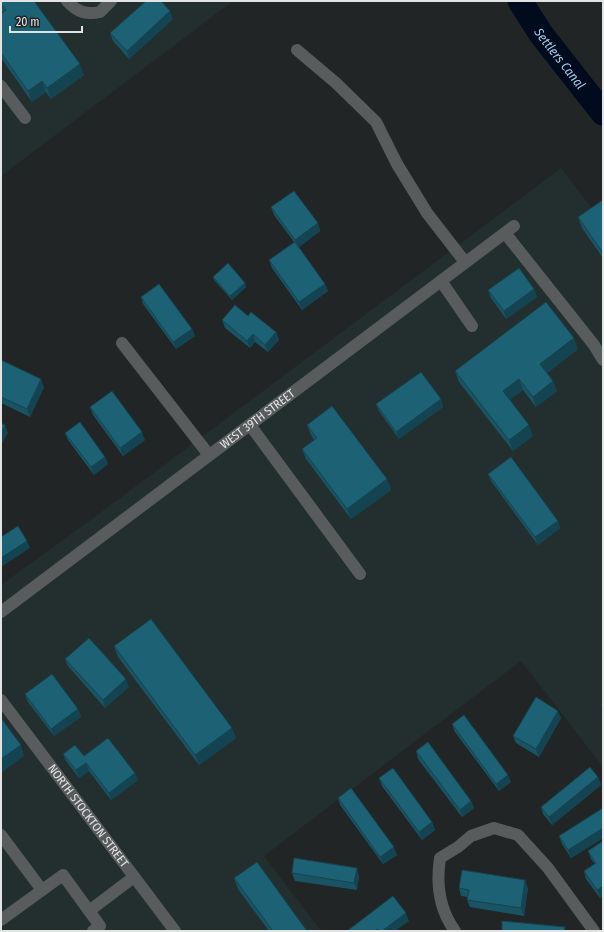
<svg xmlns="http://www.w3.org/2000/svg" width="604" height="932" font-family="'Fira Sans Condensed',sans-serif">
	<rect width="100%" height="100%" fill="#212525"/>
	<g fill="#232f2e">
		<polygon points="1,1 233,1 1,176"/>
		<polygon points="561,168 603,223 603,767 521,661 264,856 321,931 1,931 1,585 96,516"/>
	</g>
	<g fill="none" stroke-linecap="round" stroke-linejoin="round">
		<path stroke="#000b1d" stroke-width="25" id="s1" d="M520 1 541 34 603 113"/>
		<g stroke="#585c5c" stroke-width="12">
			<path d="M67 1C77 12 86 15 100 12L111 1"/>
			<polyline points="297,50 336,83 376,122 397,164 427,213 465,262"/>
			<polyline points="1,86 25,118"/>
			<polyline points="505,233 594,345 603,360"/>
			<polyline points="441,281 472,326"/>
			<polyline points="122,343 209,455"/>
			<polyline points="250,425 360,574"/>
			<path id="s2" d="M1 612 514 226"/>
			<path id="s3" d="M1 700 175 931"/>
			<polyline points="1,835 42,890"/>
			<polyline points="89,911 134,877"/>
			<polyline points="1,920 63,875 100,926 93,931"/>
			<path d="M455 931C439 909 436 884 440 858L458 847 471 836 494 828 518 835 548 868 594 931"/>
		</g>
	</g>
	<g fill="#195364">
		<polygon points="1,1 84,75 51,99 46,92 32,102 1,58 1,14 3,12 1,10"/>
		<polygon points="173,19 129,59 113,41 110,33"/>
		<polygon points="603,200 603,258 582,228 578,217"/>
		<polygon points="271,207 318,223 320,231 299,247 325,284 328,291 302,310 272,268 269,260 294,242 274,215"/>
		<polygon points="213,277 245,283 246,287 232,300 214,280"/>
		<polygon points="534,289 537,297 506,319 491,298 488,290"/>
		<polygon points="141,297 192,329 195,336 176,349 143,304"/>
		<polygon points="248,316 276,332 279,340 268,352 255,342 250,348 225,328 222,320"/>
		<polygon points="578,349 547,373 557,391 536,407 523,390 509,400 533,436 513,451 459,382 455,371"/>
		<polygon points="1,360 44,387 30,417 1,403"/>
		<polygon points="441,399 443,407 399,439 379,411 376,404"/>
		<polygon points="90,407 145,440 123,456 93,415"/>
		<polygon points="307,425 387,479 391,490 351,519 306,459 302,449 314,440 311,435"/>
		<polygon points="65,433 105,457 108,464 94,475 68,440"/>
		<polygon points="488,474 558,521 560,528 538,545 491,481"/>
		<polygon points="114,646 236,738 199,765 118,657"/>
		<polygon points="65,659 129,687 105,708 68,666"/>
		<polygon points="25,694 78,709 81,717 54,736 28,702"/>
		<polygon points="561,718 539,757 516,743 513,736"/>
		<polygon points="452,724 511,782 499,791 455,732"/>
		<polygon points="416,751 471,801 474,808 462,817 418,759"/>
		<polygon points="63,754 84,756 138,780 111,800 89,771 79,778 66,761"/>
		<polygon points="598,777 601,785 552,825 543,814 541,807"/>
		<polygon points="379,778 432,822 435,830 422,840 382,786"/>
		<polygon points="338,798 397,855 383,864 340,805"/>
		<polygon points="603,808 603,838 571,858 562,844 559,836"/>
		<polygon points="603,841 603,896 600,898 586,879 584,871 595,864 591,859 588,851"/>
		<polygon points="292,873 359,876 357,890 295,881"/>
		<polygon points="234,878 307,931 269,931 238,889"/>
		<polygon points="459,888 528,888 524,916 470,907 467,900 468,897 461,896"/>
	</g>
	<g fill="#144451">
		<polygon points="170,11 173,19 129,59 127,51"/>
		<polygon points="80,64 84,75 51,99 47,88"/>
		<polygon points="42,81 46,92 32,102 28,91"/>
		<polygon points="318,223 320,231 298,248 295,240"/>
		<polygon points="245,283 246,287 232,300 230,296"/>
		<polygon points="325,284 328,291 302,310 299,302"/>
		<polygon points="534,289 537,297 506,319 504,311"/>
		<polygon points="192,329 195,336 176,349 173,342"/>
		<polygon points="276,332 279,340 268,352 265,345"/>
		<polygon points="253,334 255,342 250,348 247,341"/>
		<polygon points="574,338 578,349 544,375 540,364"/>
		<polygon points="41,379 44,387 30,417 27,409"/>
		<polygon points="519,379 523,390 507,402 503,391"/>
		<polygon points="553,381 557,391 536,407 533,397"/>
		<polygon points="441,399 443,407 399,439 396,432"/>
		<polygon points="5,425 8,433 2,443 1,441 1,433"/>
		<polygon points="529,425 533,436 513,451 509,440"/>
		<polygon points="142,432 145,440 123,456 120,448"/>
		<polygon points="105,457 108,464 94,475 91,467"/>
		<polygon points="387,479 391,490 351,519 347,509"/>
		<polygon points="558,521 560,528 538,545 535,537"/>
		<polygon points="27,541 30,548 1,567 1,558"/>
		<polygon points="126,679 129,687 105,708 103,700"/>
		<polygon points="78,709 81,717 54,736 51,729"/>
		<polygon points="558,711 561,718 539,757 536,749"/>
		<polygon points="232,728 236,738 199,765 195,755"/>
		<polygon points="21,745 24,756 1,773 1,759"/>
		<polygon points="86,763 89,771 79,778 76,770"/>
		<polygon points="135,773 138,780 111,800 109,793"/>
		<polygon points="508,775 511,782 499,791 496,784"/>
		<polygon points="598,777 601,785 552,825 549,817"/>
		<polygon points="471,801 474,808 462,817 460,810"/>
		<polygon points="432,822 435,830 422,840 419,832"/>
		<polygon points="603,828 603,838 571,858 568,850"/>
		<polygon points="394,847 397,855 383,864 380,857"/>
		<polygon points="357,868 359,876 357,890 354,883"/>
		<polygon points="525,880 528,888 524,916 521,908"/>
		<polygon points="603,886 603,896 600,898 597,890"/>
		<polygon points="406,913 409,921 395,931 382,931"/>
	</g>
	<g fill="#1d6174" stroke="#144451">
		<polygon points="1,1 34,1 80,64 47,88 42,81 28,91 1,53 1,14 6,10 1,4"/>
		<polygon points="146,1 161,1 170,11 127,51 110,33"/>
		<polygon points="294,191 318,223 295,240 271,207"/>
		<polygon points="603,200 603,253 578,217"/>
		<polygon points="295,242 325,284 299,302 269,260"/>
		<polygon points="228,263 245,283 230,296 213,277"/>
		<polygon points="519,268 534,289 504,311 488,290"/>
		<polygon points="159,284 192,329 173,342 141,297"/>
		<polygon points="546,302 574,338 540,364 553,381 533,397 519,379 503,391 529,425 509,440 455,371"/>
		<polygon points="235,305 248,316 251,312 276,332 265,345 253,334 247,341 222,320"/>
		<polygon points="1,360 41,379 27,409 1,397"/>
		<polygon points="421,372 441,399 396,432 376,404"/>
		<polygon points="112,391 142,432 120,448 90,407"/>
		<polygon points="332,406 387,479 347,509 302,449 317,438 307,425"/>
		<polygon points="80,422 105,457 91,467 65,433"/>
		<polygon points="1,423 5,425 1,433"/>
		<polygon points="511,457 558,521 535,537 488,474"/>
		<polygon points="18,526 27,541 1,558 1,537"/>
		<polygon points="151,619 232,728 195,755 114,646"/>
		<polygon points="89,638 126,679 103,700 65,659"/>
		<polygon points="52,674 78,709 51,729 25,694"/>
		<polygon points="536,697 558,711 536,749 513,736"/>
		<polygon points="603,703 603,708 601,705"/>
		<polygon points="464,715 508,775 496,784 452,724"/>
		<polygon points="1,718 21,745 1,759"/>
		<polygon points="108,738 135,773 109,793 86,763 76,770 63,754 75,745 84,756"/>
		<polygon points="428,742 471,801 460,810 416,751"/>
		<polygon points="590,767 598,777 549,817 541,807"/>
		<polygon points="393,768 432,822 419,832 379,778"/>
		<polygon points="351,788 394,847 380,857 338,798"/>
		<polygon points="603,808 603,828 568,850 559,836"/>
		<polygon points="603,841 603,886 597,890 584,871 596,863 588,851"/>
		<polygon points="294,858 357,868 354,883 292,873"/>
		<polygon points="257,862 307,931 273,931 234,878"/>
		<polygon points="462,870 525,880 521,908 467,900 469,890 459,888"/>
		<polygon points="393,896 406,913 382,931 380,931 378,929 375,931 347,931"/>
		<polygon points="502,921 565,927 564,931 502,931"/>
	</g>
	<g text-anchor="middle" stroke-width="3" stroke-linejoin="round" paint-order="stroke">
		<g font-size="12" fill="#e2e4e4" stroke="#212525">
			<text dy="4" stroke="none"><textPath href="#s2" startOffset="321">WEST 39TH STREET</textPath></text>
			<text dy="4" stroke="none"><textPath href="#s3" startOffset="145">NORTH STOCKTON STREET</textPath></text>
		</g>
		<g font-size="13" font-style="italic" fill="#a8cfee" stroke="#212525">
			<text dy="5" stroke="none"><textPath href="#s1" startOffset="70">Settlers Canal</textPath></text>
		</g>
	</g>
	<rect width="604" height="932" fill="none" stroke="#e2e4e4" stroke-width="4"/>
	<path d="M10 26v6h72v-6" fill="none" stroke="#e2e4e4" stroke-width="2"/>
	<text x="16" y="26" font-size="12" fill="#e2e4e4" stroke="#212525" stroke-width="3" paint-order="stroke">20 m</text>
</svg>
